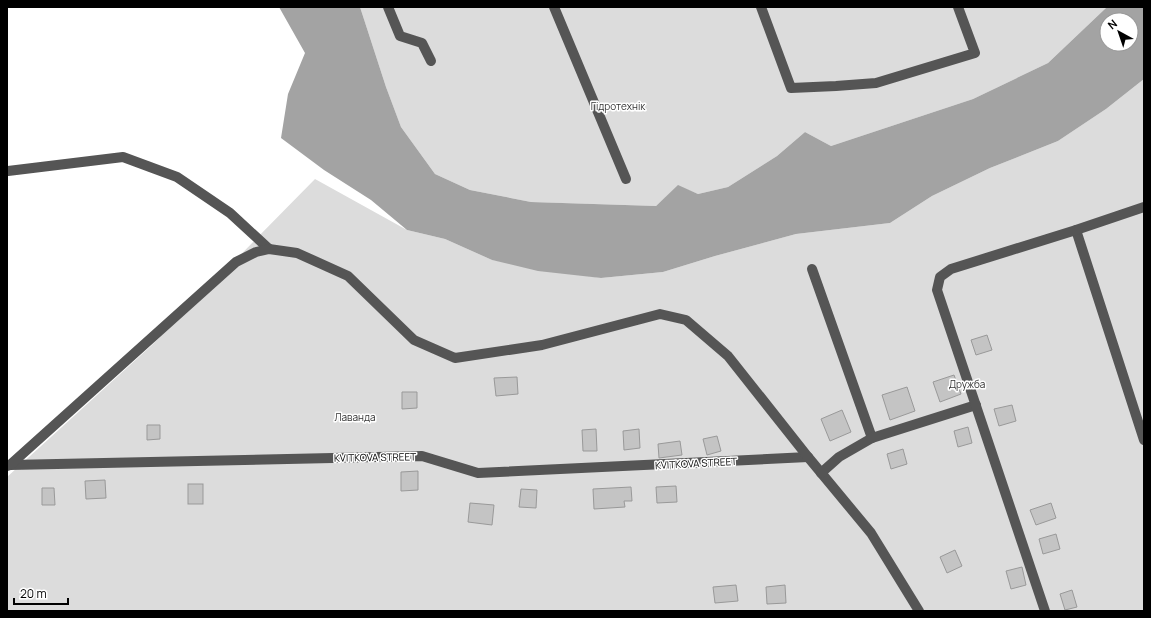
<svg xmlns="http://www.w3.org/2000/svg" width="1151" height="618" font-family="Manrope,sans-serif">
	<rect width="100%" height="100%" fill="#fff"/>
	<g fill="#dcdcdc">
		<polygon points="360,7 1107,7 1048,63 973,99 831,146 805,132 777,156 728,187 698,194 678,186 656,206 531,202 470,190 435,174 401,127 386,87"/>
		<polygon points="1144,79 1144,611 7,611 7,477 152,345 315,179 407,230 445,239 492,260 601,278 663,272 715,256 796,234 890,223 932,196 990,168 1058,141 1106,109"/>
	</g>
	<path fill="#a3a3a3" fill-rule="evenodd" d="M279 7H360L386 87 401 127 435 174 470 190 531 202 656 206 678 185 698 194 728 187 777 156 805 132 831 146 973 99 1048 63 1107 7H1144V79L1106 109 1058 141 990 168 932 196 890 223 796 234 715 256 663 272 601 278 538 271 492 260 445 239 407 230 371 200 324 170 281 138 288 94 305 53ZM1107 20H1131V44H1107Z"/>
	<g fill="#c4c4c4" stroke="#999">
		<polygon points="987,335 992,350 976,355 971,340"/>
		<polygon points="954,375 961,394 940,402 933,382"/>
		<polygon points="517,377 518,394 496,396 494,378"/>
		<polygon points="907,387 915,411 890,420 882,395"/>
		<polygon points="402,392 417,392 417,408 402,409"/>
		<polygon points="1012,405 1016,421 999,426 994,409"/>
		<polygon points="842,410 851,432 830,441 821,419"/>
		<polygon points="147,425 160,425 160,439 147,440"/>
		<polygon points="968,427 972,443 958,447 954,431"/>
		<polygon points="596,429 597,451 583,451 582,430"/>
		<polygon points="639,429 640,448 624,450 623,431"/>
		<polygon points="717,436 721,451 707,455 703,439"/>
		<polygon points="680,441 682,455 659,458 658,444"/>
		<polygon points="903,449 907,464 891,469 887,454"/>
		<polygon points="418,471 418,490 401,491 401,472"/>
		<polygon points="105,480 106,498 86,499 85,481"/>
		<rect x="188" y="484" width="15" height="20"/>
		<polygon points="676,486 677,502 657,503 656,487"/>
		<polygon points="631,487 632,501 624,501 625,507 594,509 593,489"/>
		<polygon points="42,488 54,488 55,505 42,505"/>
		<polygon points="521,489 537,490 536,508 519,507"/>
		<polygon points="470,503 494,505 492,525 468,522"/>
		<polygon points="1051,503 1056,518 1036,525 1030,510"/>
		<polygon points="1056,534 1060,549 1043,554 1039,539"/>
		<polygon points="955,550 962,566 947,573 940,557"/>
		<polygon points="1022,567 1026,585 1011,589 1006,571"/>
		<polygon points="736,585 738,601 715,603 713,587"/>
		<polygon points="785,585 786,603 767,604 766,587"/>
		<polygon points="1072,590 1077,607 1065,610 1060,594"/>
	</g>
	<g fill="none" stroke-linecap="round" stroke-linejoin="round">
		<g stroke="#555" stroke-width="10">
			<polyline points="388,7 400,36 422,43 431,61"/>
			<polyline points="554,7 626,179"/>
			<polyline points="761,7 791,88 836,86 876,83 975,53 958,7"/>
			<polyline points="8,171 123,157 177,177 230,213 269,249"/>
			<polyline points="1076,230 1144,440"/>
			<polyline points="812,269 872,438"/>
			<polyline points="10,465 422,456 478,473 808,457"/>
			<polyline points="7,466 10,465 236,262 256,252 269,249 297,253 348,276 414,340 455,358 542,345 660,314 686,320 728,356 808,457 871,533 919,611"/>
			<polyline points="821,473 839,457 872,438 976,405"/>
			<polyline points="1045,611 937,290 940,277 951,269 1076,230 1144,207"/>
		</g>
	</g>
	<g text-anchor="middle" stroke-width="3" stroke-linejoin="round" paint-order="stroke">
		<g font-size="10" fill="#333" stroke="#fff">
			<text x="618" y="110">Гідротехнік</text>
			<text x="967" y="388">Дружба</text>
			<text x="355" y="421">Лаванда</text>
		</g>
		<g font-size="10" fill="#000" stroke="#fff">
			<text transform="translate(375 457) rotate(-1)" y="4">KVITKOVA STREET</text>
			<text transform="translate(696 463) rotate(-3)" y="4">KVITKOVA STREET</text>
		</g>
	</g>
	<rect width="1151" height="618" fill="none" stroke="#000000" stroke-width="16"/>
	<g transform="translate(1119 32) rotate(320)"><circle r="19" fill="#ffffff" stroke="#999999"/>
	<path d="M0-3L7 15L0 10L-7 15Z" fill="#000000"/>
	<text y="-6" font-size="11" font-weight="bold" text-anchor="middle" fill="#000000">N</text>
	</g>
	<path d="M14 598v6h54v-6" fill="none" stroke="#000000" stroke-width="2"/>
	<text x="20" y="598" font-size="12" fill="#000000" stroke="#ffffff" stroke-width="3" paint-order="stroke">20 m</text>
</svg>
